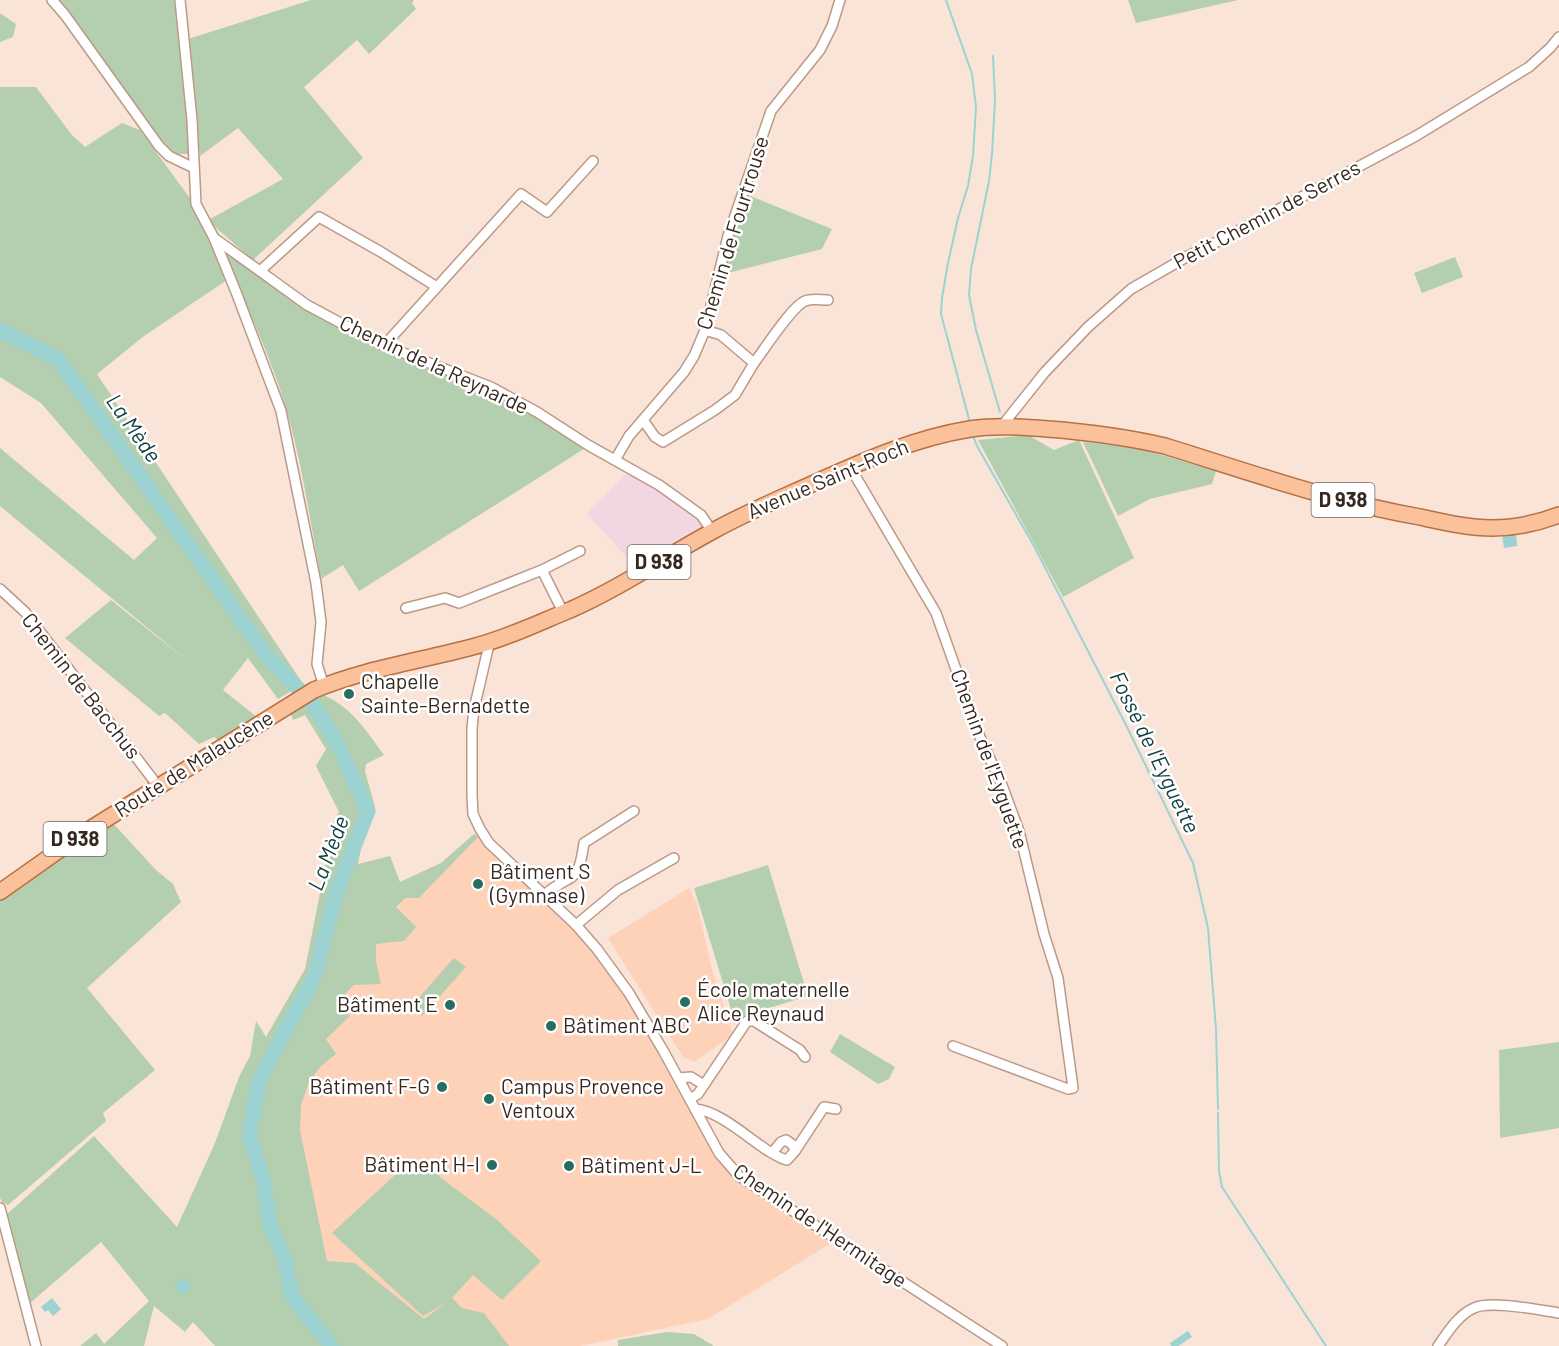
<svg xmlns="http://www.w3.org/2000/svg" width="1559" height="1346" font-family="Barlow,sans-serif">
	<rect width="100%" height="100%" fill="#fae4d8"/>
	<g fill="#fed2b9">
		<polygon points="478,832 585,941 616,982 631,1002 717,1156 728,1171 741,1183 833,1242 708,1319 580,1346 441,1346 333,1294 287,1070 400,882 441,863"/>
		<polygon points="689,888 697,904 712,969 733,1035 694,1062 683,1057 608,938"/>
	</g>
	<polygon fill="#f0d7e1" points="625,475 636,475 698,517 706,530 637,568 587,514"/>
	<g fill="#b4cfaf">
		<polygon points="57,0 175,0 192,149 187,154 175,154 163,146 135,109 80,26"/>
		<polygon points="311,0 414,0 412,3 416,9 369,54 357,40 304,87 363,158 253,260 214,226 210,219 283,179 238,128 200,156 188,39"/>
		<polygon points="1128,0 1238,0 1136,23"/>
		<polygon points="0,13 16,24 13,37 0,42"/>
		<polygon points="0,87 36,87 71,134 85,147 122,123 140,130 192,201 227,280 144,336 97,374 303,684 278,699 248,658 223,690 257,717 218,740 214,737 199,744 165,713 159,716 65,638 111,600 190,663 0,506 0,448 134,560 157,538 41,403 0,377"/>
		<polygon points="748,195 832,229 822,249 720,275"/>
		<path d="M223 248 297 303 490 388 587 447 359 591 343 565 321 579C310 521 302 461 285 405 269 351 243 301 223 248Z"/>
		<polygon points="1455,257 1463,277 1422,293 1414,273"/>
		<polygon points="1028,435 1054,450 1079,440 1134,558 1063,597 978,440"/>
		<polygon points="1083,442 1138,448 1216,471 1212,484 1150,499 1118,516"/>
		<path d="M323 695C351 706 367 732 384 755L366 764 365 771 375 807 363 838 358 864 390 856 400 882 441 863 474 834 478 837 419 898H405L396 907 416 927 404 941 376 944V961L381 984 354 985 339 1000 350 1016 326 1039 336 1054 320 1067 309 1082 301 1105 300 1130 327 1261 355 1263 424 1319 446 1303 423 1316 332 1233 395 1175 433 1167 441 1178 496 1219 541 1261 502 1300 473 1275 452 1298 462 1308 484 1313 509 1346H215L193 1322 185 1332 154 1306 144 1346H80L96 1333 104 1344 149 1301 101 1242 29 1304 5 1216 94 1136 177 1227 215 1143 239 1077 250 1056 256 1021 266 1037 305 969 334 822 339 812 316 766 326 749 305 715 293 720 290 711Z"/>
		<polygon points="111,821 156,870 173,884 181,902 87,988 155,1070 103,1113 106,1121 8,1205 2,1202 0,1198 0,897"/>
		<polygon points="768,865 808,996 734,1019 694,888"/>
		<polygon points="454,958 466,967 422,1016 414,1003"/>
		<polygon points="840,1034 895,1067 889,1079 878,1084 830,1052"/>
		<polygon points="1559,1042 1559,1128 1500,1138 1499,1050"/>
		<polygon points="667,1332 694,1334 714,1346 618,1346 618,1340"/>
	</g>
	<g fill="#9dd2d2">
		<polygon points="1516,533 1517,546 1504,548 1502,535"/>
		<polygon points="183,1277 192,1287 183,1295 174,1286"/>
		<polygon points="52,1298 61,1309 53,1316 48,1310 45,1312 41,1307"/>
		<polygon points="1188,1331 1192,1337 1178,1346 1171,1346 1170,1343"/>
	</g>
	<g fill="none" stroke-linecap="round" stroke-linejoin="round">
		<g stroke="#9dd2d2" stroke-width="2">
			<polyline points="946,0 972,74 976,107 973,156 968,186 958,218 948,263 942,298 941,314 970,423"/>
			<polyline points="993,56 995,100 992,154 989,181 971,269 969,295 976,330 1000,412"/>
			<polyline points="973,436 977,446 1034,546 1127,727 1193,863 1208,928 1216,1029 1218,1109"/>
			<polyline points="1218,1113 1219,1171 1222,1187 1326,1346"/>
		</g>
		<polyline stroke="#9dd2d2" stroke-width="15" points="0,330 58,359 265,654 312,703 338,745 368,811 336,893 315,976 260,1078 249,1134 263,1178 270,1225 283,1254 293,1298 332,1346"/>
		<g stroke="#bc9986" stroke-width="12">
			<g id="street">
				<polyline points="52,0 65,15 159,146 169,156 194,168"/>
				<polyline points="180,0 192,120 196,204 214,238 236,292 281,411 316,583 321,622 317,664 324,686"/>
				<polyline points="214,238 307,305 378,343 491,387 537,412 588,445 659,485 701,515 712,531"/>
				<polyline points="260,271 319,217 381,252 437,287"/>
				<polyline points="386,346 390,339 521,194 547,212 593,161"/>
				<path d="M754 363C764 350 792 306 805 301 812 298 821 300 828 300"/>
				<polyline points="643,420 655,437 663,442 715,410 735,395 754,363 721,335 705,330"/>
				<polyline points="1004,427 1005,422 1045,372 1088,327 1131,289 1188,256 1221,240 1416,136 1529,67 1550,48 1559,37"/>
				<polyline points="615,460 629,436 684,372 694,356 705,330 728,236 771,111 820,50 832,26 840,0"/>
				<polyline points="850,467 936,613 980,737 1002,785 1019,831 1044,934 1058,978 1073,1088 1068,1089 953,1046"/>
				<polyline points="542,570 580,551"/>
				<polyline points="0,589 25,612 158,786"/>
				<polyline points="406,608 445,598 459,603 542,570 563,612"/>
				<polyline points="487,643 488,649 474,709 472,728 472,796 473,814 480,829 489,843 576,925 597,949 629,993 664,1052 719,1153 739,1176 1002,1346"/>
				<path d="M544 895C573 871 578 886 584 843L634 811"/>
				<polyline points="576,925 618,890 674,858"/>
				<polyline points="679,1078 691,1077 704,1085"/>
				<polyline points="690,1099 698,1094 747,1021 754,1021 800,1050 805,1057"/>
				<path d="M695 1109C720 1111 749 1139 770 1152 776 1155 781 1159 787 1160L795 1151 793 1145 786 1140 781 1142 772 1153"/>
				<polyline points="795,1151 824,1107 836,1109"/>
				<polyline points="0,1208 36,1346"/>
				<path d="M1438 1346C1448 1332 1458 1315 1474 1308 1490 1300 1539 1310 1559 1313"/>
			</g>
		</g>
		<g stroke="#b57144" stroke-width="18">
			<path id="primary" d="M0 892 82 834 314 690C364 669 420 661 472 647 505 639 538 623 570 610 620 588 665 557 713 531 745 513 779 499 812 484 863 461 914 438 970 429 996 425 1022 427 1048 429 1087 432 1126 437 1165 446 1249 472 1333 502 1420 517 1443 522 1468 528 1492 528 1515 528 1538 523 1559 515"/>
		</g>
		<use href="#street" stroke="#fff" stroke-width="9"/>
		<use href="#primary" stroke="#fbc19a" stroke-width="15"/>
	</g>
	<g fill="#276d61" stroke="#fff" stroke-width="2">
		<circle cx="349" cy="694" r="6"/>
		<circle cx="478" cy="884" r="6"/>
		<circle cx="685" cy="1002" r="6"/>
		<circle cx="450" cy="1005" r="6"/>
		<circle cx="551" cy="1026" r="6"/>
		<circle cx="442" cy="1087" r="6"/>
		<circle cx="489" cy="1099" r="6"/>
		<circle cx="492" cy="1165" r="6"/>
		<circle cx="569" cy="1166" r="6"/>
	</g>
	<g text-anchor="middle" stroke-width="5" stroke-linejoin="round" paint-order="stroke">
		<g fill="#fff" stroke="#726863" stroke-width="1.5">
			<rect x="1311.5" y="483" width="63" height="34" rx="4.5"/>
			<rect x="627.5" y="545" width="63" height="34" rx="4.5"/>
			<rect x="43.5" y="822" width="63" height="34" rx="4.5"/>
		</g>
		<g font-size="20" font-weight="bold" fill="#362820">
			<text x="1343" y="507">D 938</text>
			<text x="659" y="569">D 938</text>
			<text x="75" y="846">D 938</text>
		</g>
		<g font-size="21" fill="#362820" stroke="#fff">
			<text transform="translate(1267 215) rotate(-28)" y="7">Petit Chemin de Serres</text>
			<text transform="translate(733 233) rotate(-73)" y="7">Chemin de Fourtrouse</text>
			<text transform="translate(434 365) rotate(25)" y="7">Chemin de la Reynarde</text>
			<text transform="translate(828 479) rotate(-23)" y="7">Avenue Saint-Roch</text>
			<text transform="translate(81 686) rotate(52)" y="7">Chemin de Bacchus</text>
			<text transform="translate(989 759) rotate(70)" y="7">Chemin de l'Eyguette</text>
			<text transform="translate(194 764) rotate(-32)" y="7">Route de Malaucène</text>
			<text transform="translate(820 1226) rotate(34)" y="7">Chemin de l'Hermitage</text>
		</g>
		<g font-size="21" fill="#362820" stroke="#fff" text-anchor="start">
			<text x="361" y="689">Chapelle<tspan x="361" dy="24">Sainte-Bernadette</tspan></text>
			<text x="490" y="879">Bâtiment S<tspan x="490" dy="24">(Gymnase)</tspan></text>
			<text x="697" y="997">École maternelle<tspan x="697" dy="24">Alice Reynaud</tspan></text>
			<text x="438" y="1012" text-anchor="end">Bâtiment E</text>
			<text x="563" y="1033">Bâtiment ABC</text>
			<text x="430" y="1094" text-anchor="end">Bâtiment F-G</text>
			<text x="501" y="1094">Campus Provence<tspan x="501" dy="24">Ventoux</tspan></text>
			<text x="480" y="1172" text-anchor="end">Bâtiment H-I</text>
			<text x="581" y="1173">Bâtiment J-L</text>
		</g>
		<g font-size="22" font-style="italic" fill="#114243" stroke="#fff">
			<text transform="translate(134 428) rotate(55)" y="8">La Mède</text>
			<text transform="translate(1155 752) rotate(64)" y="8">Fossé de l'Eyguette</text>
			<text transform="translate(328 853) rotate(-69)" y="8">La Mède</text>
		</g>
	</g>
</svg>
